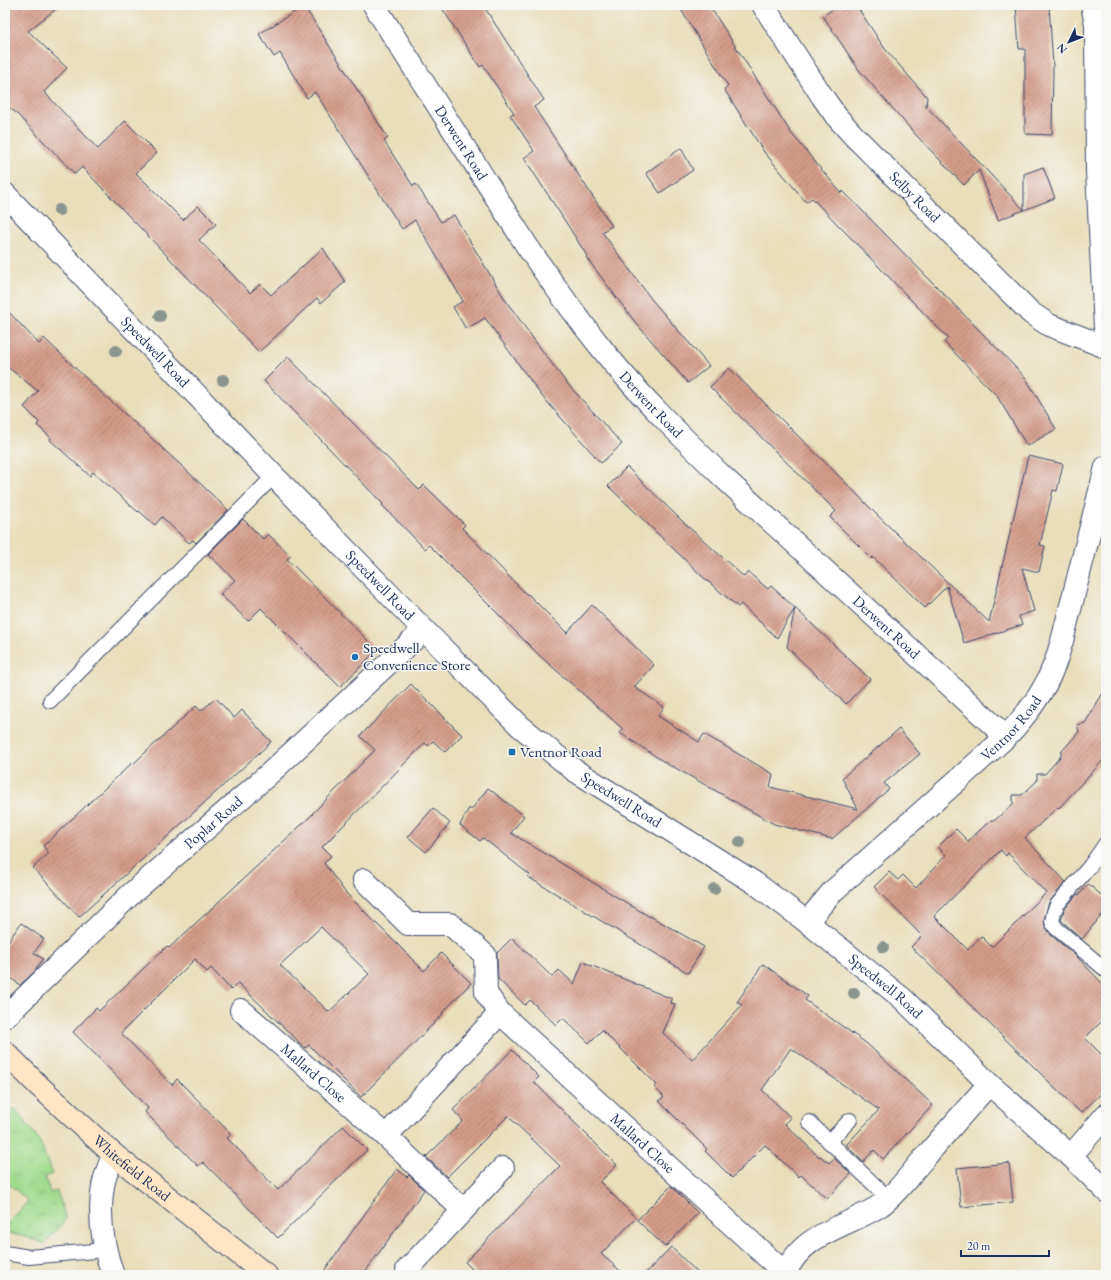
<svg xmlns="http://www.w3.org/2000/svg" width="1111" height="1280" font-family="'EB Garamond',serif">
	<defs>
		<pattern id="grass-tufts" width="24" height="20" patternUnits="userSpaceOnUse"><rect width="24" height="20" fill="#a1db8e"/><path d="M3 7l-1-3M5 7V3M7 7l1-3M15 17l-1-3M17 17v-4M19 17l1-3" fill="none" stroke="#8abc7d"/></pattern>
		<pattern id="building-hatch" width="6" height="6" patternUnits="userSpaceOnUse"><rect width="6" height="6" fill="#d49c89"/><path d="M-1 1l2-2M0 6l6-6M5 7l2-2" fill="none" stroke="#ab8073"/></pattern>
	</defs>
	<rect width="100%" height="100%" fill="#f6f6f2"/>
	<filter id="ink" filterUnits="userSpaceOnUse"><feTurbulence type="fractalNoise" baseFrequency=".025" numOctaves="2"/><feDisplacementMap in="SourceGraphic" scale="8" xChannelSelector="R" yChannelSelector="G"/><feConvolveMatrix kernelMatrix="1 2 1 2 8 2 1 2 1" color-interpolation-filters="sRGB"/></filter>
	<filter id="wash" filterUnits="userSpaceOnUse"><feTurbulence type="fractalNoise" baseFrequency=".012" numOctaves="4" result="noise"/><feDisplacementMap in="SourceGraphic" scale="16" xChannelSelector="R" yChannelSelector="G"/><feGaussianBlur stdDeviation="0.9" result="paint"/><feColorMatrix in="noise" values="0 0 0 0 0 0 0 0 0 0 0 0 0 0 0 0 0 1.4 0 .05"/><feComposite in="paint" operator="in"/></filter>
	<g filter="url(#wash)">
		<rect width="100%" height="100%" fill="#e8deba"/>
		<path fill="url(#grass-tufts)" stroke="#5e8576" d="M15 1108 40 1142 52 1174 45 1177 50 1193 57 1191 66 1219 44 1244C31 1237 19 1235 5 1233V1227L28 1201 5 1180V1119Z"/>
		<g id="blocks">
			<g fill="url(#building-hatch)" fill-rule="evenodd">
				<polygon points="5,5 61,5 28,31 67,68 44,92 98,149 125,121 157,153 136,173 183,220 198,206 216,224 199,240 250,293 260,284 271,295 323,248 345,282 321,303 317,298 259,352 82,167 75,174 15,112 5,105"/>
				<polygon points="440,5 483,5 544,100 534,107 612,226 602,232 652,300 709,366 688,383 635,322 586,257 587,256 567,224 524,158 534,151 510,115 514,113 483,65 480,67"/>
				<polygon points="678,5 709,5 791,133 841,193 843,191 1025,377 1056,429 1027,446 997,396 944,342 948,338 812,198 806,202 764,152 724,89 728,86"/>
				<polygon points="839,5 856,5 885,49 927,97 926,106 1024,210 998,220 979,170 964,185 916,135 859,70 823,16"/>
				<polygon points="1016,5 1049,5 1053,66 1052,135 1025,134 1025,49 1019,49"/>
				<polygon points="304,6 388,138 384,141 413,186 416,184 441,222 454,215 506,301 538,345 565,381 622,444 601,463 541,395 485,318 466,329 453,307 463,301 415,220 402,229 315,92 307,98 280,53 274,57 259,34"/>
				<polygon points="681,148 693,170 660,193 646,173"/>
				<polygon points="1043,167 1055,198 1024,210 1024,174"/>
				<polygon points="5,308 39,344 44,338 91,383 183,467 228,510 196,543 193,540 189,543 162,517 155,525 139,511 138,512 93,472 90,476 50,440 51,438 37,425 39,422 24,407 38,391 5,365"/>
				<polygon points="288,357 419,490 424,485 465,525 462,528 527,595 528,594 567,633 592,605 654,665 634,687 664,707 658,716 699,742 704,734 773,774 770,787 858,809 842,778 899,729 920,754 884,783 889,789 832,839 774,824 672,766 672,767 620,733 623,729 541,657 429,545 425,549 382,505 383,504 264,381"/>
				<polygon points="729,368 845,482 875,513 989,622 1028,456 1063,464 1057,491 1053,490 1040,545 1045,546 1039,572 1022,568 1034,611 1019,616 1022,625 964,643 947,586 925,608 873,557 872,559 830,517 836,511 710,387"/>
				<polygon points="627,467 682,521 744,577 748,572 768,589 771,586 795,608 777,638 741,604 738,607 703,577 608,486"/>
				<polygon points="243,519 263,539 268,534 291,556 287,559 377,650 340,687 261,608 248,621 220,594 235,580 208,554"/>
				<polygon points="795,608 870,679 846,704 787,647"/>
				<path d="M411 684 462 735 445 752 433 741 428 746 425 743 322 847 331 856 324 863 345 892 424 971 441 953 471 983 442 1013 443 1014 361 1097 309 1045 305 1048 238 983 231 990 211 968 207 972 195 959 121 1033 172 1085 177 1079 231 1134 227 1138 278 1190 343 1126 367 1150 278 1238 203 1162 198 1166 145 1112 148 1108 73 1032 96 1008 99 1011 167 946 169 948 313 814H312L375 750 360 736ZM321 927 369 974 329 1012 280 965Z"/>
				<path d="M1106 688V757L1059 808 1058 807 1025 838 1066 882 1049 902 1044 920 1045 926 1051 935 1076 956 1106 987V1017L1085 1038 1106 1059V1089L1081 1113 911 947 922 936 874 887 889 872 898 880 903 875 916 888 946 855 938 847 956 829 968 841 991 820H995L1013 804V795H1022L1037 781V774H1045L1061 756V752L1079 732 1077 725 1085 723ZM1001 850 1006 856 1008 853 1046 893 992 947 981 936 968 950 934 916Z"/>
				<polygon points="216,698 234,718 242,710 271,742 79,917 33,868 49,853 43,846 132,763 133,764 196,706 201,711"/>
				<polygon points="488,788 524,816 511,833 650,917 650,916 704,947 688,973 528,877 530,875 483,838 480,841 460,825 469,808 471,810"/>
				<polygon points="433,808 450,823 426,852 408,837"/>
				<polygon points="1088,884 1106,899 1106,910 1082,939 1061,920 1064,910 1077,894 1079,895"/>
				<polygon points="21,923 44,939 34,953 43,959 35,971 20,985 5,974 5,946"/>
				<polygon points="512,938 552,977 559,970 574,984 583,962 672,999 671,1003 675,1004 663,1033 692,1060 742,1005 737,1002 763,964 808,996 805,1000 866,1043 933,1105 883,1159 874,1150 863,1162 846,1145 879,1110 791,1048 762,1090 791,1118 785,1124 819,1157 820,1156 829,1163 834,1158 851,1174 827,1199 801,1175 799,1177 765,1145 732,1178 705,1151 707,1149 659,1101 664,1097 654,1087 657,1085 602,1030 589,1043 563,1018 556,1025 530,1000 525,1005 498,979 497,953"/>
				<polygon points="512,1050 539,1077 534,1082 617,1165 600,1182 636,1218 601,1254 625,1275 478,1275 465,1262 560,1166 508,1116 447,1177 426,1157 463,1121 453,1110"/>
				<polygon points="1009,1163 1013,1202 961,1207 957,1168"/>
				<polygon points="397,1169 407,1177 409,1175 424,1190 363,1275 321,1275"/>
				<polygon points="671,1186 698,1213 665,1247 637,1220"/>
				<polygon points="671,1247 700,1275 644,1275"/>
			</g>
		</g>
	</g>
	<g filter="url(#ink)">
		<use href="#blocks" fill-opacity="0" stroke="#3a496c" stroke-width="1"/>
		<g fill="none" stroke-linecap="round" stroke-linejoin="round">
			<g stroke="#3a496c" stroke-width="16">
				<g id="service">
					<polyline points="50,701 274,476"/>
					<polyline points="1106,843 1090,866 1057,905 1054,912 1052,922 1056,928 1106,970"/>
					<polyline points="809,1122 888,1198"/>
					<polyline points="829,1142 850,1120"/>
					<polyline points="5,1253 29,1257 105,1250"/>
				</g>
			</g>
			<g stroke="#3a496c" stroke-width="24">
				<g id="minor">
					<path id="s1" d="M374 5 527 246C552 283 578 319 606 354 642 398 683 438 724 478L1006 737"/>
					<path id="s2" d="M763 5 822 96 836 116 853 135 1031 313 1049 325 1106 347"/>
					<polyline points="1092,5 1096,24 1097,171 1106,348"/>
					<polyline points="364,880 408,924 450,924 485,955 486,993 500,1013"/>
					<path id="s3" d="M807 922 832 892 1006 737C1024 718 1044 692 1053 668 1057 659 1059 650 1062 641L1106 467"/>
					<path id="s4" d="M241 1010 386 1136 500 1013 786 1274"/>
					<path id="s5" d="M5 1017 131 894 269 774 424 630"/>
					<polyline points="386,1136 463,1210"/>
					<polyline points="1071,1156 1106,1115"/>
					<polyline points="407,1270 503,1168"/>
					<path d="M785 1275C800 1233 848 1227 881 1205 896 1194 909 1176 921 1162 943 1136 966 1110 989 1084"/>
				</g>
			</g>
			<g stroke="#3a496c" stroke-width="24">
				<g id="tertiary">
					<path id="s6" d="M5 194 274 476 424 630 520 726 574 770 755 883 807 922 903 999 989 1084 1071 1156 1106 1191"/>
					<path d="M113 1154C110 1164 105 1175 103 1186 98 1216 103 1247 113 1275"/>
				</g>
			</g>
			<g stroke="#3a496c" stroke-width="24">
				<g id="secondary">
					<path id="s7" d="M5 1052 39 1086 113 1154 266 1275"/>
				</g>
			</g>
			<use href="#service" stroke="#fff" stroke-width="14"/>
			<use href="#minor" stroke="#fff" stroke-width="22"/>
			<use href="#tertiary" stroke="#fff" stroke-width="22"/>
			<use href="#secondary" stroke="#fde5c5" stroke-width="22"/>
		</g>
		<g fill="#89958e">
			<circle cx="59" cy="210" r="6"/>
			<circle cx="160" cy="316" r="6"/>
			<circle cx="116" cy="351" r="6"/>
			<circle cx="223" cy="380" r="6"/>
			<circle cx="740" cy="842" r="6"/>
			<circle cx="714" cy="889" r="6"/>
			<circle cx="883" cy="947" r="6"/>
			<circle cx="854" cy="993" r="6"/>
		</g>
	</g>
	<g fill="#1f6fb2" stroke="#f6f6f2" stroke-width="1.5">
		<circle cx="355" cy="657" r="4"/>
		<rect x="508" y="748" width="8" height="8" rx="2"/>
	</g>
	<g text-anchor="middle" stroke-width="3" stroke-linejoin="round" paint-order="stroke">
		<g font-size="15" fill="#1b2f5e" stroke="#f6f6f2">
			<text dy="5" stroke="none"><textPath href="#s1" startOffset="163">Derwent Road</textPath></text>
			<text dy="5" stroke="none"><textPath href="#s2" startOffset="246">Selby Road</textPath></text>
			<text dy="5" stroke="none"><textPath href="#s6" startOffset="218">Speedwell Road</textPath></text>
			<text dy="5" stroke="none"><textPath href="#s1" startOffset="487">Derwent Road</textPath></text>
			<text dy="5" stroke="none"><textPath href="#s6" startOffset="542">Speedwell Road</textPath></text>
			<text dy="5" stroke="none"><textPath href="#s1" startOffset="811">Derwent Road</textPath></text>
			<text dy="5" stroke="none"><textPath href="#s3" startOffset="282">Ventnor Road</textPath></text>
			<text dy="5" stroke="none"><textPath href="#s6" startOffset="866">Speedwell Road</textPath></text>
			<text dy="5" stroke="none"><textPath href="#s5" startOffset="285">Poplar Road</textPath></text>
			<text dy="5" stroke="none"><textPath href="#s6" startOffset="1190">Speedwell Road</textPath></text>
			<text dy="5" stroke="none"><textPath href="#s4" startOffset="96">Mallard Close</textPath></text>
			<text dy="5" stroke="none"><textPath href="#s4" startOffset="553">Mallard Close</textPath></text>
			<text dy="5" stroke="none"><textPath href="#s7" startOffset="172">Whitefield Road</textPath></text>
		</g>
		<g font-size="15" fill="#1b2f5e" stroke="#f6f6f2" text-anchor="start">
			<text x="363" y="653">Speedwell<tspan x="363" dy="17">Convenience Store</tspan></text>
			<text x="520" y="757">Ventnor Road</text>
		</g>
	</g>
	<rect width="1111" height="1280" fill="none" stroke="#f6f6f2" stroke-width="20"/>
	<g transform="translate(1069 42) rotate(227)" stroke="#f6f6f2" stroke-width="3" paint-order="stroke">
	<path d="M0-3L7 15L0 10L-7 15Z" fill="#1b2f5e"/>
	<text y="-6" font-size="11" font-weight="bold" text-anchor="middle" fill="#1b2f5e">N</text>
	</g>
	<path d="M961 1250v6h88v-6" fill="none" stroke="#1b2f5e" stroke-width="2"/>
	<text x="967" y="1250" font-size="12" fill="#1b2f5e" stroke="#f6f6f2" stroke-width="3" paint-order="stroke">20 m</text>
</svg>
